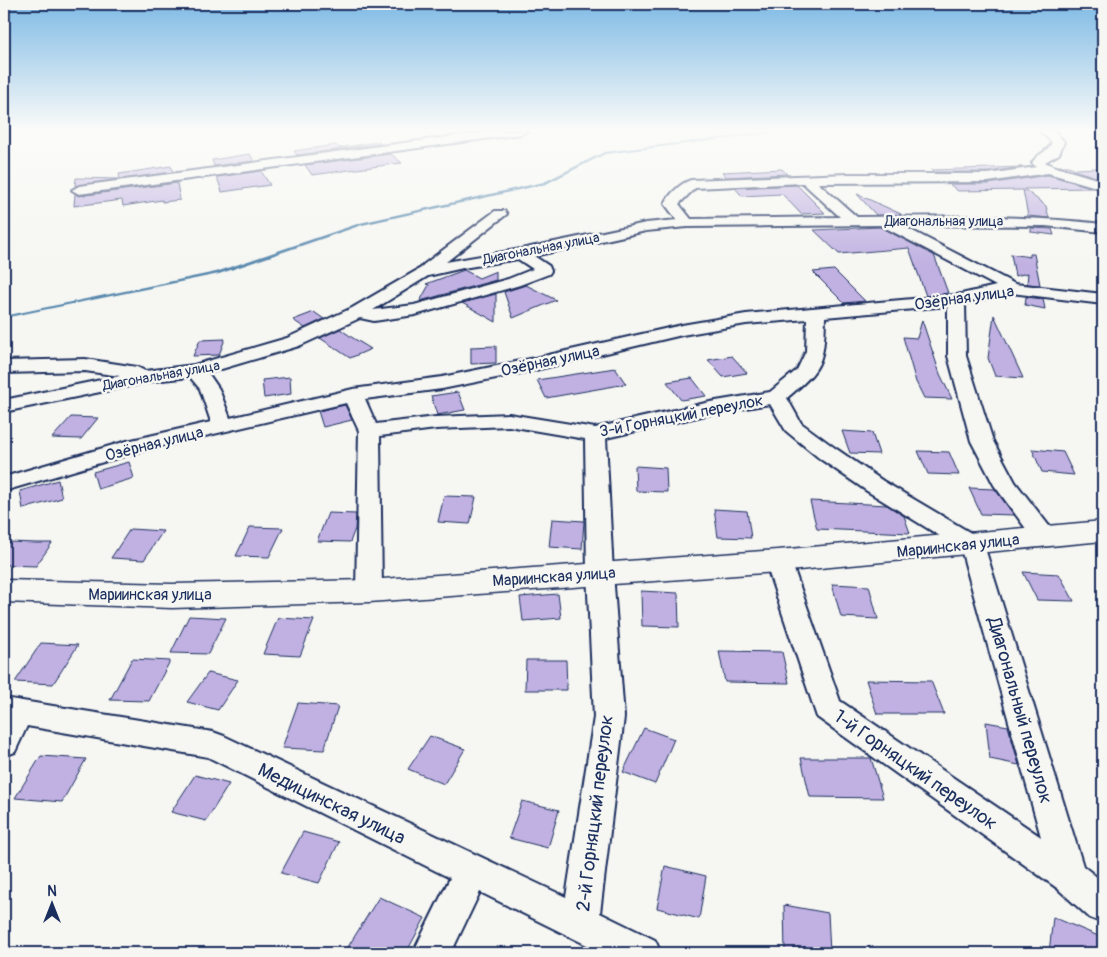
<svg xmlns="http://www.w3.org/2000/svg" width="1107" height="957" font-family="Pangolin,sans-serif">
	<rect width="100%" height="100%" fill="#f6f6f2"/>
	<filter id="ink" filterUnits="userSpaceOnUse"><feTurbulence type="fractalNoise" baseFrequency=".02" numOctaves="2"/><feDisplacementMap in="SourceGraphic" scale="10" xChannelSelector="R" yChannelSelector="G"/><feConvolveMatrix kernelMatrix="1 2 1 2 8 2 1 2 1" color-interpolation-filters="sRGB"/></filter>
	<g filter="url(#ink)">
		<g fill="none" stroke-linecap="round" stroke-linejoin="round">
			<polygon fill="#5888ad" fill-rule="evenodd" points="776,131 787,131 605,154 546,184 362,225 219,274 4,318 4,316 216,272 360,223 544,182 604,152"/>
		</g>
		<g fill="#c0b1e2" stroke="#1b2f5e">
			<polygon points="378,142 381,144 297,155 294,151 336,145 339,148"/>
			<polygon points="250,154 254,161 214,166 212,160"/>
			<polygon points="391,154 402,163 312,175 305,165"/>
			<polygon points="171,166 173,172 75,186 76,178 120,179 119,174"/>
			<polygon points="1060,166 1068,166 1076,169 1097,168 1103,172 1103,179"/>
			<polygon points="1022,167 988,172 933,172 931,170"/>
			<polygon points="782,169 787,174 726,177 722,172"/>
			<polygon points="261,171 270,185 222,192 217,177"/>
			<polygon points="1048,175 1094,188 1024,189 1046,206 1049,218 1028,216 1023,190 958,191 949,184 988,184"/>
			<polygon points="177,183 180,200 162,202 162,200 123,206 122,200 74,206 75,194 79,196"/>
			<polygon points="797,185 825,213 801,214 782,194 742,196 735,188"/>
			<polygon points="857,194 901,214 901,215 876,215"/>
			<polygon points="880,227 934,255 948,293 926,296 909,248 839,254 814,230"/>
			<polygon points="1031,228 1052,229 1054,235 1031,232"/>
			<polygon points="1011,254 1030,257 1030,254 1034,254 1040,285 1027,284 1028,273 1015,276"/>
			<polygon points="464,270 479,278 496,271 496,280 420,301 429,285 426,284"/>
			<polygon points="834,270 865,301 844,303 813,272"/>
			<polygon points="526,285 556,300 513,318 504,292"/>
			<polygon points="496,294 496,322 462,303"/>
			<polygon points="1026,297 1043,299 1045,309 1025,305"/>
			<polygon points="314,312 324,319 305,328 293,320"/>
			<polygon points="994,315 1023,378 995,376 988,358"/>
			<polygon points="922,320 940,374 952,399 924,398 916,382 903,337 917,338"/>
			<polygon points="340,329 353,338 371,349 350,358 320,338"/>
			<polygon points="225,339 219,355 193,356 200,340"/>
			<polygon points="496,346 496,363 471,364 471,347"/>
			<polygon points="732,356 747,373 723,377 708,360"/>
			<polygon points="615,368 626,384 546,398 537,380"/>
			<polygon points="290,377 291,394 264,398 262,380"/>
			<polygon points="692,378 706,396 681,400 667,382"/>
			<polygon points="458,392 465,410 437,415 431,396"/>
			<polygon points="345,405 352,420 323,427 318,411"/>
			<polygon points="71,417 98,418 81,439 52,438"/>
			<polygon points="842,431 872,433 879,454 850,453"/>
			<polygon points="1032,449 1063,452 1074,475 1042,472"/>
			<polygon points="918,451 949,452 959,475 928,474"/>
			<polygon points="129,462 134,478 98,489 93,472"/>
			<polygon points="635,466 666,468 667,492 636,491"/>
			<polygon points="58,480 62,498 23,509 20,491"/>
			<polygon points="969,488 995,489 1014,515 981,514"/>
			<polygon points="444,496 476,497 470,524 438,522"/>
			<polygon points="810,501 887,505 904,516 910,533 817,529"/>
			<polygon points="714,509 747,511 751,538 718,537"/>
			<polygon points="328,513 356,514 355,529 350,542 317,541"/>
			<polygon points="552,519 584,521 582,549 549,547"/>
			<polygon points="250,527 283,528 269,557 236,556"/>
			<polygon points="130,529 163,531 144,560 111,558"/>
			<polygon points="9,542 37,543 52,543 36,566 4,565 4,550"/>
			<polygon points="1023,572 1059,574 1074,601 1037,600"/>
			<polygon points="832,584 869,586 878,619 841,617"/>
			<polygon points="641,591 678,593 679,627 642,626"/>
			<polygon points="558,594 561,618 523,621 520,597"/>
			<polygon points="189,616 226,618 208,654 171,653"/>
			<polygon points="278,618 314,620 300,656 263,654"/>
			<polygon points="41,643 78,645 53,684 15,682"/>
			<polygon points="719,651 782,652 789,683 725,682"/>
			<polygon points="132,659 170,661 149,701 110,700"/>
			<polygon points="526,660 566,660 567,690 525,690"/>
			<polygon points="208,673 238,680 218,710 187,702"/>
			<polygon points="866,680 931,681 944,714 877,714"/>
			<polygon points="298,703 338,706 324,750 282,748"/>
			<polygon points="986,722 1008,726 1019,765 990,759"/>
			<polygon points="644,728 674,739 655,784 623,772"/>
			<polygon points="430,736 465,749 444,784 408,769"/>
			<polygon points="41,756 86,759 62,802 15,798"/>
			<polygon points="801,758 871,758 883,798 810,797"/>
			<polygon points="195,775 229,784 206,821 171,812"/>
			<polygon points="522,801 559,810 548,848 509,838"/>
			<polygon points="303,832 339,842 319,883 281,873"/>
			<polygon points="665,866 706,876 699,919 657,908"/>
			<polygon points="379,897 425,918 406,953 360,953 348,947"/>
			<polygon points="784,905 828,913 830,953 785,953"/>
			<polygon points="1053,917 1103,938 1103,953 1049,953"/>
		</g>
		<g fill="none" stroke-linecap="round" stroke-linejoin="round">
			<g stroke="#1b2f5e" stroke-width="4">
				<g id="minor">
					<polygon points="494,131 527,131 521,134 79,194 72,190 79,186"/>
					<path d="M1040 131H1055L1064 142 1059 154 1045 162 1053 166 1103 181V189L1048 173 988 182 818 183 857 217C939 216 1021 215 1103 224V232L1045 226 901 225 1015 284 1103 294V304L1011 293 965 303 966 356 993 441 1015 482 1056 535 1053 541 1044 543 1035 541 994 485 971 441 948 356V306L825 317C824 364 822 368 787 398L801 423 835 448 883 481 981 539 984 545 1083 866 1103 882V923L1090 918 1057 888 817 717 765 561 769 555 778 552 787 555 791 561 840 701 1041 837 961 549 867 491 819 458 786 431 770 404 710 414 606 438 613 573 624 717 600 913 655 940 661 953H603L480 892 451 953H413L450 878 208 757 27 726 15 752 4 756V698L213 732 224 736 566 897 594 717 587 573 585 439 509 426 436 429 380 436 382 591 378 598 369 600 360 598 356 591 359 431 346 403 141 451 4 491V477L127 441 211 422 200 389 190 377 153 381 4 412V400L120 376 85 371 4 373V361L85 359 137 367 145 371 194 365 287 338 352 308 421 268 423 265 495 211H505L507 214 446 262 521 249 646 223 677 220 665 204C669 194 681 183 691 180L848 174H988L1036 167 1032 163C1037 153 1048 153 1052 142ZM803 183 840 217 691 219 679 204 695 188ZM880 225 996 286 957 295 746 314 682 325 535 358 442 377 353 389 230 418 219 389 208 373 299 346 360 318 374 321 415 315 520 285 549 274 551 271 549 266 534 256 646 231 687 227ZM518 259 533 269 508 279 414 305 373 310 428 276 463 268ZM807 319 806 351 797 370 770 392 710 402 595 428 509 414 436 417 376 424 365 399 442 389 535 370 682 335 746 324Z"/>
				</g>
			</g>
			<g stroke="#1b2f5e" stroke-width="3">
				<polygon id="major" points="1103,521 1103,541 778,572 369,602 172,608 4,602 4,580 172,584 369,580 778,550"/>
			</g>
			<use href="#minor" fill="#f6f6f2" fill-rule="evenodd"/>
			<use href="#major" fill="#f6f6f2" fill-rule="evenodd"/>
		</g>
	</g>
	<linearGradient id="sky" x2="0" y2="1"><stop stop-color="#7fbae5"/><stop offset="0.49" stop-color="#fbfbf9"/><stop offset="1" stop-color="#fbfbf9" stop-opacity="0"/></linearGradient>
	<rect width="1107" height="265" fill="url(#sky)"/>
	<g text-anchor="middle" stroke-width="5" stroke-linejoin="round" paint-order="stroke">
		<g font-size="14" fill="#1b2f5e" stroke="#f6f6f2">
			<text x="944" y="226">Диагональная улица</text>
			<text transform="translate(541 248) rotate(-11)" y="5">Диагональная улица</text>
			<text transform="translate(161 375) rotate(-10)" y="5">Диагональная улица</text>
		</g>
		<g font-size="16" fill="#1b2f5e" stroke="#f6f6f2">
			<text transform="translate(964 297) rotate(-8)" y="6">Озёрная улица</text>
			<text transform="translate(550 360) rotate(-12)" y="6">Озёрная улица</text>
			<text transform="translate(681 415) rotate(-11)" y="6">3-й Горняцкий переулок</text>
			<text transform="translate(154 443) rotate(-14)" y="6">Озёрная улица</text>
			<text transform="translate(958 545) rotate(-6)" y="6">Мариинская улица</text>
			<text transform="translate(554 576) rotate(-4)" y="6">Мариинская улица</text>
			<text x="150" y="600">Мариинская улица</text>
		</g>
		<g font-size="19" fill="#1b2f5e" stroke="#f6f6f2">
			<text transform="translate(1021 710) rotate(74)" y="7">Диагональный переулок</text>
			<text transform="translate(916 769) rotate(35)" y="7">1-й Горняцкий переулок</text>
			<text transform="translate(332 803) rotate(26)" y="7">Медицинская улица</text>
			<text transform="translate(594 813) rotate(-83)" y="7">2-й Горняцкий переулок</text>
		</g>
	</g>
	<rect width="1107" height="957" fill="none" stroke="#f6f6f2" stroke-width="20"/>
	<rect x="10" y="10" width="1087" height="937" fill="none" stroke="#1b2f5e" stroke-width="2" filter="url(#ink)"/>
	<g transform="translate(52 904)" stroke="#f6f6f2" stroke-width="4" paint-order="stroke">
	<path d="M0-4L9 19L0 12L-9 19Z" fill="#1b2f5e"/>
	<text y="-8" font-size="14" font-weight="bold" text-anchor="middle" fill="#1b2f5e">N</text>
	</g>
</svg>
